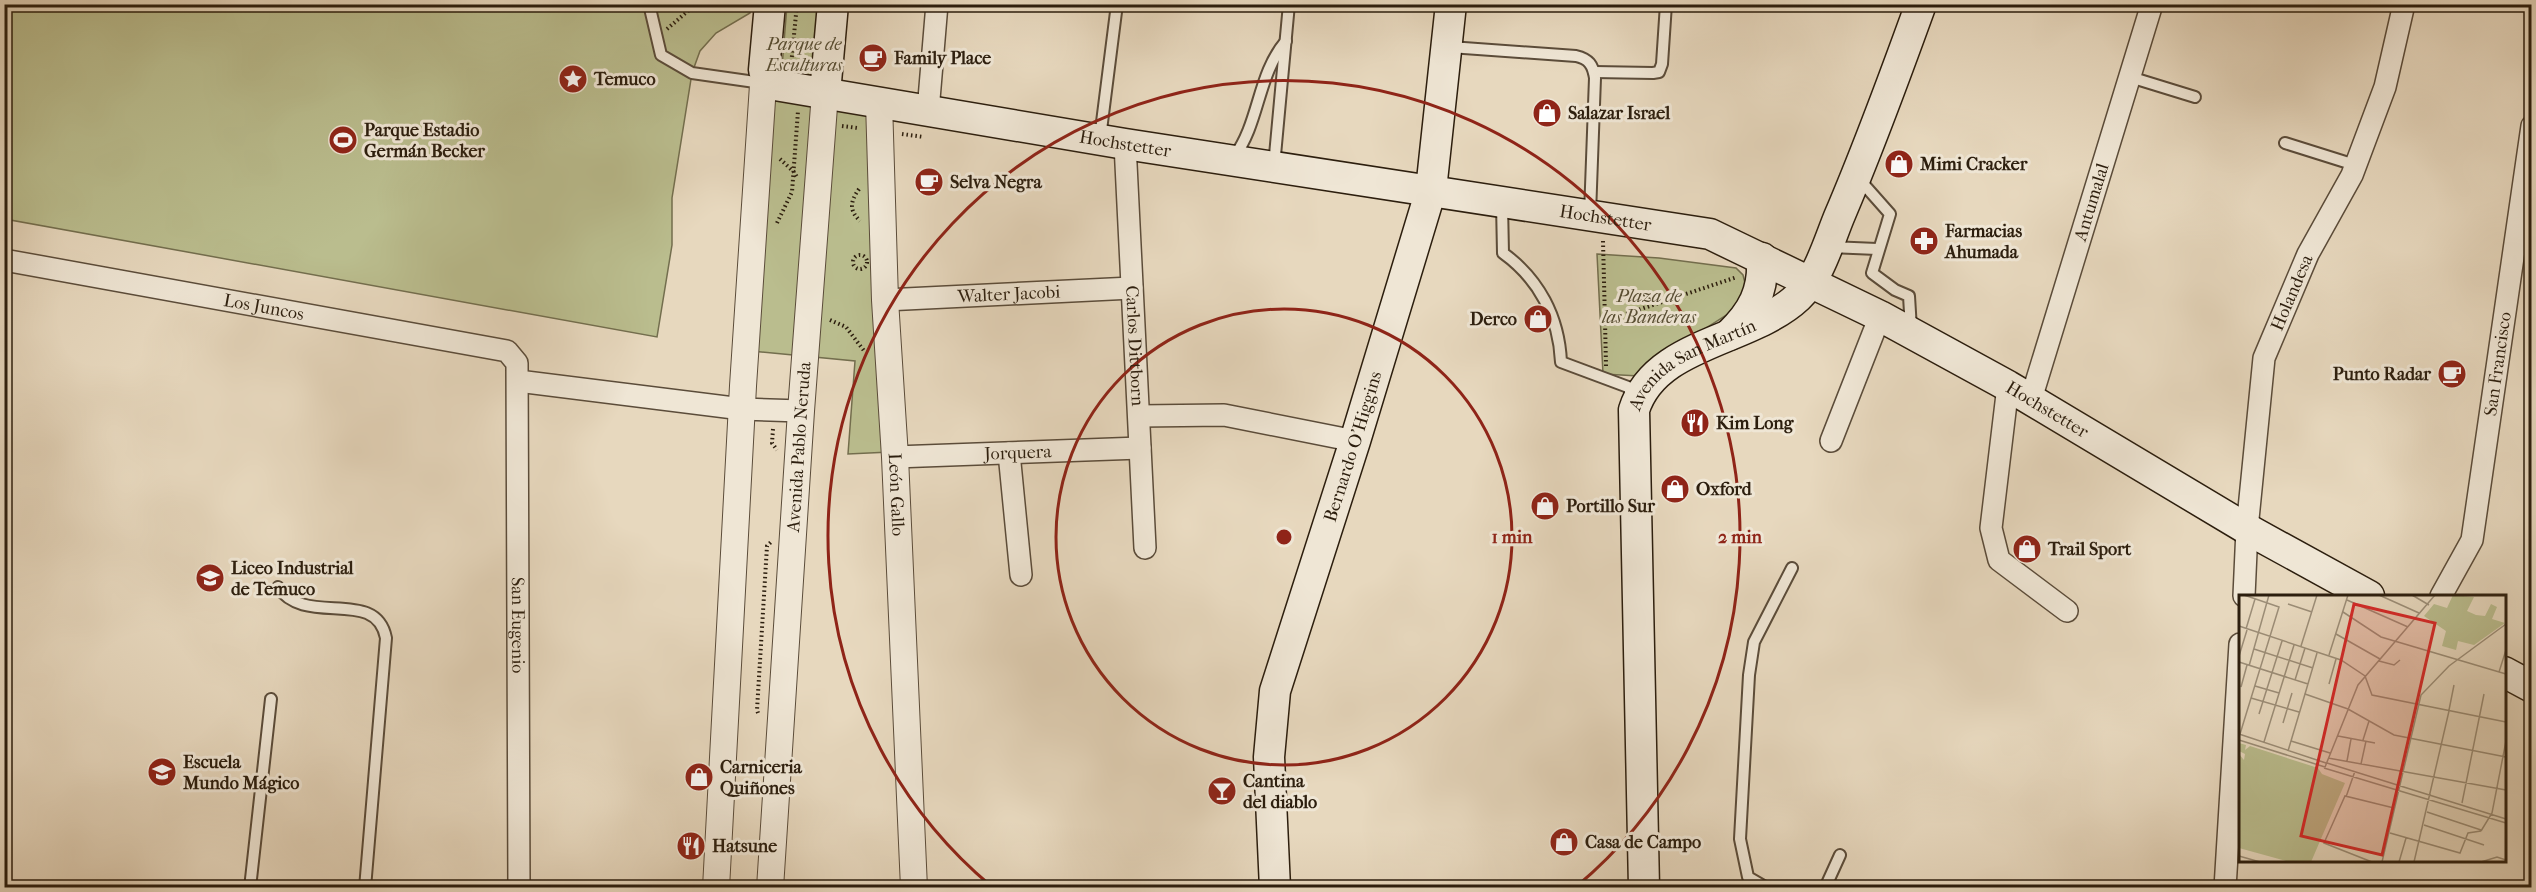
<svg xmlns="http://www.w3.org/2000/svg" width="2536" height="892" font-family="'IM FELL French Canon',serif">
	<rect width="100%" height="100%" fill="#e7d8be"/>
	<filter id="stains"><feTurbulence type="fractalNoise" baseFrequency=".00333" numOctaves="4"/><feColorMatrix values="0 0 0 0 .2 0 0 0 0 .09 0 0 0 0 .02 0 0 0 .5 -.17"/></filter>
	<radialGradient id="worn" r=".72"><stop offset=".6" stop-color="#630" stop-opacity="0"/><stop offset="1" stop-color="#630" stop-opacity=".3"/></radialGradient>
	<g fill="#babd8e" stroke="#736e4e" stroke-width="1.5">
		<polygon points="4,5 751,5 750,13 716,33 700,51 692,73 672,198 672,245 657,337 5,219"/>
		<polygon points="787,5 830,5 824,78 786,82 782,67"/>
		<polygon points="767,88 874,109 890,452 848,454 855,361 751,351"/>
		<polygon points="1597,254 1659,258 1736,268 1743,275 1746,287 1736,309 1695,335 1639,376 1603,374"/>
	</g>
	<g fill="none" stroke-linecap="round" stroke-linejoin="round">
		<g stroke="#5b4c3a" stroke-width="14">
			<g id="service">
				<polyline points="649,4 661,55 692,73 762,83"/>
				<path d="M1450 47 1576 56C1589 59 1593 65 1595 78L1590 214"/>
				<polyline points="1594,72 1653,73 1659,72 1662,64 1666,4"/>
				<polyline points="2130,77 2195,97"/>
				<polyline points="1100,138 1117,4"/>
				<polyline points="2285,143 2355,165"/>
				<path d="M1234 157C1260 122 1257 75 1286 41"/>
				<polyline points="1274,166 1289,4"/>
				<polyline points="1859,179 1890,214 1872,273 1895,290 1909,296 1911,329"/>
				<path d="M1502 204 1503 253C1539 279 1559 317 1561 362L1628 387 1635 400"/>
				<polyline points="1830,247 1877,249"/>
				<path d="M278 587C305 628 376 586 386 638L365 888"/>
				<polyline points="250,888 271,699"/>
				<polyline points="1767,888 1748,877 1740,839 1749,675 1754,642 1792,568"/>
				<polyline points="1825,888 1840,855"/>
			</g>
		</g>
		<g stroke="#5b4c3a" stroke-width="24">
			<g id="minor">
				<polyline points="928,111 937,4"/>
				<path id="s1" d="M1125 144 1145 548"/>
				<path id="s2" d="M4 260 507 351 517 363 519 888"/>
				<path id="s3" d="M885 300 1132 288"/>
				<polyline points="518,381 742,409 801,411"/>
				<polyline points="2008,386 1991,528 1999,560 2067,611"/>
				<path id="s4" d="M2031 399 2152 4"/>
				<polyline points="1139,416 1224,415 1355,441"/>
				<polyline points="1831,441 1880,316"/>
				<polyline points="1009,453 1021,575"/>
				<path id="s5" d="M895 457 1140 448"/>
				<path id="s6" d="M2244 596 2247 529 2264 358 2308 254 2352 175 2385 87 2404 4"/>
				<path id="s7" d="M2441 596 2472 540 2532 126"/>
				<polyline points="2225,888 2240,644"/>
			</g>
		</g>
		<g stroke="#5b4c3a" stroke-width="28">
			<g id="tertiary">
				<path id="s8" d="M879 102 885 300 895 457 914 888"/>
				<polyline points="716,888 743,386 764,70"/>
				<path id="s9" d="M770 888 801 411 825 93"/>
			</g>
		</g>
		<g stroke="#2c1e0e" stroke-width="33">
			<g id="secondary">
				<path id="s10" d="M770 4 764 70 775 85 1125 144 1710 234 1880 316 2008 386 2247 529 2369 596"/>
				<polyline points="825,93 833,4"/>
				<path d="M1729 335C1753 312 1764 291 1762 258"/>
				<polyline points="2504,672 2532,687"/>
				<path id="s11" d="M1275 888 1269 757 1275 691 1355 441 1431 190 1451 4"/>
				<path id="s12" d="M1644 888 1634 410C1655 342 1750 342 1798 297 1819 277 1828 244 1839 217 1869 147 1895 76 1921 4"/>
			</g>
		</g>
		<g stroke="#2c1e0e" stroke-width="4" stroke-dasharray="1.5 3" stroke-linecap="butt">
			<polyline points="667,29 696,4"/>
			<polyline points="791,66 797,4"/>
			<polyline points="842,126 858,128"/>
			<polyline points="902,134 924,137"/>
			<polyline points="780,159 794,172 797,177"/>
			<path d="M859 189C850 202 849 210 860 221"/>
			<polyline points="777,223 792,192 798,111"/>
			<polyline points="1603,241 1605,321"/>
			<circle cx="860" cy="262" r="7"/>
			<polyline points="830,320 846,327 865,352"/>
			<polyline points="1606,366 1605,321 1737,277"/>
			<polyline points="773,429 772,443 777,450"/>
			<polyline points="758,713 757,710 767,546 771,542"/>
		</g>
		<use href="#service" stroke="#efe6d5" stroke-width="10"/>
		<use href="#minor" stroke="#efe6d5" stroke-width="21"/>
		<use href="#tertiary" stroke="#efe6d5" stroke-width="26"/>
		<use href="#secondary" stroke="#efe6d5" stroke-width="30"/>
	</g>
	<g fill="none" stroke="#8f2418" stroke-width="3">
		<circle cx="1284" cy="537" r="228"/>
		<path d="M991 886A456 456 0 1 1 1577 886"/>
	</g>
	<defs>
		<g id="cafe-disc" transform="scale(1.5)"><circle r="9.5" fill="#8f2418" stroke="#efe6d5"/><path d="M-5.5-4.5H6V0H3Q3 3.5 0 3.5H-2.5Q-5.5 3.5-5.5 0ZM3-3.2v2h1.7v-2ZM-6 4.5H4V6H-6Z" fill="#fff"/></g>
		<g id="sight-disc" transform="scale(1.5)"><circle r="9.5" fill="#8f2418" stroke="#efe6d5"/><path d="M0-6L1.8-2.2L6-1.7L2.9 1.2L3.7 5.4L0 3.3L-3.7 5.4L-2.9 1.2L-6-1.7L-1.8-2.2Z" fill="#fff"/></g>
		<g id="shop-disc" transform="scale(1.5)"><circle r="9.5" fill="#8f2418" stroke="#efe6d5"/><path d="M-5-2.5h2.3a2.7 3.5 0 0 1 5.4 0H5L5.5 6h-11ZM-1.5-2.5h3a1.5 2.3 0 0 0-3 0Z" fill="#fff"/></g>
		<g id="stadium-disc" transform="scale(1.5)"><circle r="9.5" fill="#8f2418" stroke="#efe6d5"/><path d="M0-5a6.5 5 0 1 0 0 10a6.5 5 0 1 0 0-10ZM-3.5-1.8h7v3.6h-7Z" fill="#fff"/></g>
		<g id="pharmacy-disc" transform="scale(1.5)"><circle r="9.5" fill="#8f2418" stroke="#efe6d5"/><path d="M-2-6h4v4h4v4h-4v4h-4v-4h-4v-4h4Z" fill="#fff"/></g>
		<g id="restaurant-disc" transform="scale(1.5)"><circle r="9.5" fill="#8f2418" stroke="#efe6d5"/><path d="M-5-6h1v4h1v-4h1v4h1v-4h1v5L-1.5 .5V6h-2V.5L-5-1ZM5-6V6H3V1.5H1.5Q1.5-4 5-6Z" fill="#fff"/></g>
		<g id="school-disc" transform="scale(1.5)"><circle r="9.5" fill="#8f2418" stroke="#efe6d5"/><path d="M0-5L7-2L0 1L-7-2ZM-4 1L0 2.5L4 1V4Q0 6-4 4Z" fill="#fff"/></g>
		<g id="bar-disc" transform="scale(1.5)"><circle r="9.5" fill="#8f2418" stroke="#efe6d5"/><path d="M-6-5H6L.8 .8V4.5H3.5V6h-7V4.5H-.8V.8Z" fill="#fff"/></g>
	</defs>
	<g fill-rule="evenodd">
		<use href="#cafe-disc" x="873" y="58"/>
		<use href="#sight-disc" x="573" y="79"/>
		<use href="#shop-disc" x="1547" y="113"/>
		<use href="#stadium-disc" x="343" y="140"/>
		<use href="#shop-disc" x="1899" y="164"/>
		<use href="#cafe-disc" x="929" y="182"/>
		<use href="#pharmacy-disc" x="1924" y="241"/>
		<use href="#shop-disc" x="1538" y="319"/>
		<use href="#cafe-disc" x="2452" y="374"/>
		<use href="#restaurant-disc" x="1695" y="423"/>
		<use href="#shop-disc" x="1675" y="489"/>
		<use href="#shop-disc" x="1545" y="506"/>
		<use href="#shop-disc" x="2027" y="549"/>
		<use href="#school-disc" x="210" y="578"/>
		<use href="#school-disc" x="162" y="772"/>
		<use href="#shop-disc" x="699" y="777"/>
		<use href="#bar-disc" x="1222" y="791"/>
		<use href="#shop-disc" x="1564" y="842"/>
		<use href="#restaurant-disc" x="691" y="846"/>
	</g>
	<g text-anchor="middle" stroke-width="6" stroke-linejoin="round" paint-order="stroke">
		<g font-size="18" font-style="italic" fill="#574e34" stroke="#efe6d5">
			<text x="804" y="50">Parque de<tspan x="804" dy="21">Esculturas</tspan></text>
			<text x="1649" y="302">Plaza de<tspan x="1649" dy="21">las Banderas</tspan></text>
		</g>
		<g font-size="18" font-weight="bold" fill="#2c1e0e" stroke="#efe6d5" text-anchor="start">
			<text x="894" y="64">Family Place</text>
			<text x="594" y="85">Temuco</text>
			<text x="1568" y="119">Salazar Israel</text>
			<text x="364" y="136">Parque Estadio<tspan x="364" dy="21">Germán Becker</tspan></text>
			<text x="1920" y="170">Mimi Cracker</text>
			<text x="950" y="188">Selva Negra</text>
			<text x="1945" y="237">Farmacias<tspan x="1945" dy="21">Ahumada</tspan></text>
			<text x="1517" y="325" text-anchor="end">Derco</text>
			<text x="2431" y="380" text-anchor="end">Punto Radar</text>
			<text x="1716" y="429">Kim Long</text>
			<text x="1696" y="495">Oxford</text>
			<text x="1566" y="512">Portillo Sur</text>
			<text x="2048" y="555">Trail Sport</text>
			<text x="231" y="574">Liceo Industrial<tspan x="231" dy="21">de Temuco</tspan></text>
			<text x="183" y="768">Escuela<tspan x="183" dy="21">Mundo Mágico</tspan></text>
			<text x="720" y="773">Carniceria<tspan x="720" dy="21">Quiñones</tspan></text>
			<text x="1243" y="787">Cantina<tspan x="1243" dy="21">del diablo</tspan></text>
			<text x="1585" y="848">Casa de Campo</text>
			<text x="712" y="852">Hatsune</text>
		</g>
		<g font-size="18" fill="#2c1e0e" stroke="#efe6d5">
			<text dy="6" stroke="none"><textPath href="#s10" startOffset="440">Hochstetter</textPath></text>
			<text dy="6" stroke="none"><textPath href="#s4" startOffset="206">Antumalal</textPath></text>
			<text dy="6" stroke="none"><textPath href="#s10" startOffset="926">Hochstetter</textPath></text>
			<text dy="6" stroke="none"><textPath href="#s6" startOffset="310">Holandesa</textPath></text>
			<text dy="6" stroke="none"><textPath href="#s3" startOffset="124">Walter Jacobi</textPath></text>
			<text dy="6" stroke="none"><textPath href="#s2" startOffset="264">Los Juncos</textPath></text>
			<text dy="6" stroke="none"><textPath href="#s1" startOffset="202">Carlos Dittborn</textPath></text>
			<text dy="6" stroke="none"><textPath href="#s7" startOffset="242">San Francisco</textPath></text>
			<text dy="6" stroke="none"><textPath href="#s12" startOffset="555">Avenida San Martín</textPath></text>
			<text dy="6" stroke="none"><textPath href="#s10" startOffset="1412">Hochstetter</textPath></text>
			<text dy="6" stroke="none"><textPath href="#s9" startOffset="442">Avenida Pablo Neruda</textPath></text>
			<text dy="6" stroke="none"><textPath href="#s11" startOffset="454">Bernardo O'Higgins</textPath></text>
			<text dy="6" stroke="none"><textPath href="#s5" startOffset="123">Jorquera</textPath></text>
			<text dy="6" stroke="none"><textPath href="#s8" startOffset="393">León Gallo</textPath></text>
			<text dy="6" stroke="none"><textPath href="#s2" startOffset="789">San Eugenio</textPath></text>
		</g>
	</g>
	<g transform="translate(2239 595)">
		<rect width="267" height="267" fill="#e7d8be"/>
		<path d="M214 0 235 2 228 16 237 20 246 21 252 9 258 12 253 24 266 28 235 50 219 46 217 55 203 51 207 36 185 21 195 9 208 13ZM0 148 7 150 6 155 11 151 79 173 83 179 106 188 72 267H51L0 253V159L5 165 6 159 0 156Z" fill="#babd8e"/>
		<path fill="none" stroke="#9c8e78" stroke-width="1.5" d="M140 0 180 18M173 0 190 10M108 5 169 32M49 9 73 17M104 17 142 42 267 79M0 31 102 65 126 81 133 100 267 127M7 34 16 4M97 39 141 64M62 51 78 0M15 54 74 73M78 58 66 99 109 114 155 140 267 162M90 60 109 0M0 61 8 35M140 66 155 70 161 65M0 67 69 89M10 71 30 0M260 77 267 55M56 85 66 53M90 89 97 64M16 91 40 98M2 92 8 70M12 103 60 117M210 115 215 90M20 119 43 46M44 128 53 98M0 139 87 168M1 139 40 12 5 0M99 141 136 148M0 145 86 172 119 90 196 0M124 145 130 126M52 146 91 158M25 147 55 50M49 156 66 99M89 163 267 195M108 166 112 144M88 168 267 224M122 169 127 146M85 173 267 228M107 202 116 176M223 208 245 99M188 217 242 235M185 230 245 250M242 236 253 218 267 146M151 238 221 258 229 238 242 236M0 261 21 267M133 267 85 248 106 201 155 213M143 267 182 100 210 71 267 29M160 267 167 243M175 267 210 116M242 267 258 262 267 265"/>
		<path fill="#d62828" fill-opacity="0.15" stroke="#d62828" stroke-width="3" d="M115 9 196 28 143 260 62 241Z"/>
		<rect width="267" height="267" fill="none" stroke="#2c1e0e" stroke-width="3"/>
	</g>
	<circle cx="1284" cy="537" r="9" fill="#8f2418" stroke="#efe6d5" stroke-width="3"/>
	<g font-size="18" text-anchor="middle" font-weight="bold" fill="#8f2418" stroke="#efe6d5" stroke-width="6" stroke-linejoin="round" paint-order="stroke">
		<text x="1512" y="543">1 min</text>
		<text x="1740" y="543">2 min</text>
	</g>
	<rect width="2536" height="892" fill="none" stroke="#e7d8be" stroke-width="24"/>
	<rect x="6" y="6" width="2524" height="880" fill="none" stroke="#2c1e0e" stroke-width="3"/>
	<rect x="12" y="12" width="2512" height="868" fill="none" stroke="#2c1e0e" stroke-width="1.5"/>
	<rect width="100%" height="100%" filter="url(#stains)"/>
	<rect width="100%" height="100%" fill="url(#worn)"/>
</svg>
